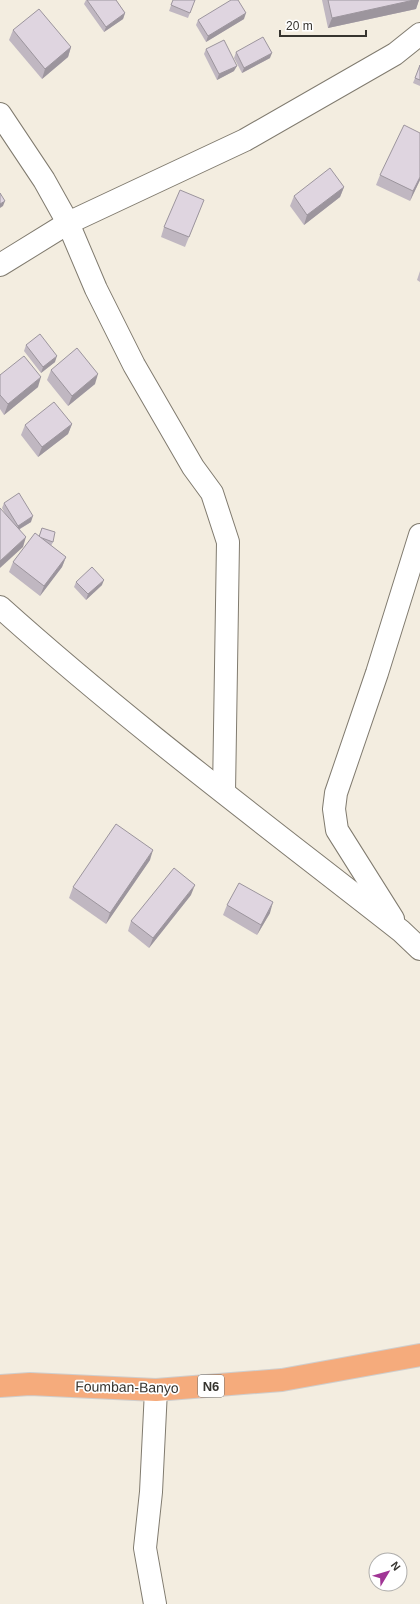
<svg xmlns="http://www.w3.org/2000/svg" width="420" height="1604" font-family="Helvetica,sans-serif">
	<rect width="100%" height="100%" fill="#f3ede0"/>
	<g fill="none" stroke-linecap="round" stroke-linejoin="round">
		<g stroke="#807b6f" stroke-width="24">
			<g id="minor">
				<polyline points="0,114 44,180 68,223 96,289 134,365 193,467 212,493 228,542 224,792"/>
				<polyline points="0,265 68,223 245,140 395,54 420,34"/>
				<path d="M0 607C128 722 266 825 401 931L420 949"/>
				<polyline points="393,919 337,830 334,809 336,793 377,673 420,535"/>
				<polyline points="155,1604 145,1548 151,1492 156,1390"/>
			</g>
		</g>
		<g stroke="#cfcecd" stroke-width="24">
			<polyline id="highway" points="0,1386 30,1384 156,1390 282,1380 420,1355"/>
		</g>
		<use href="#minor" stroke="#fff" stroke-width="22"/>
		<use href="#highway" stroke="#f5ab7c" stroke-width="22"/>
	</g>
	<g fill="#c0b7c1">
		<polygon points="86,0 116,0 125,13 123,19 104,32 84,4"/>
		<polygon points="173,0 195,0 188,18 169,11"/>
		<polygon points="322,0 419,0 416,9 328,28"/>
		<polygon points="244,19 206,42 196,25 198,20"/>
		<polygon points="13,30 71,47 68,57 42,79 9,40"/>
		<polygon points="206,49 234,71 217,80 204,54"/>
		<polygon points="236,52 270,58 242,73 234,58"/>
		<polygon points="420,65 420,86 413,83"/>
		<polygon points="380,175 420,180 410,201 376,185"/>
		<polygon points="344,187 340,197 304,225 290,206 294,196"/>
		<polygon points="200,210 185,247 161,237 164,227"/>
		<polygon points="420,271 420,282 417,280"/>
		<polygon points="26,345 55,362 41,373 24,351"/>
		<polygon points="51,370 95,384 68,406 47,380"/>
		<polygon points="0,375 38,387 4,415 0,409"/>
		<polygon points="72,424 68,434 38,457 21,435 25,425"/>
		<polygon points="4,503 31,522 20,529 23,547 2,508"/>
		<polygon points="42,528 53,542 51,546 66,557 62,567 40,596 9,572 13,562 39,536"/>
		<polygon points="76,582 102,585 86,600 74,587"/>
		<polygon points="150,860 106,924 69,898 73,887"/>
		<polygon points="191,895 149,948 128,931 131,921"/>
		<polygon points="227,905 270,913 257,935 223,915"/>
	</g>
	<g fill="#9c959d">
		<polygon points="414,0 419,0 416,9 328,28 332,18"/>
		<polygon points="125,13 123,19 104,32 106,27"/>
		<polygon points="246,13 244,19 206,42 208,36"/>
		<polygon points="71,47 68,57 42,79 45,69"/>
		<polygon points="272,53 270,58 242,73 244,68"/>
		<polygon points="237,66 234,71 217,80 219,74"/>
		<polygon points="420,177 420,180 410,201 413,191"/>
		<polygon points="344,187 340,197 304,225 307,215"/>
		<polygon points="5,201 3,206 0,208 0,204"/>
		<polygon points="57,356 55,362 41,373 43,367"/>
		<polygon points="98,374 95,384 68,406 72,396"/>
		<polygon points="41,377 38,387 4,415 8,404"/>
		<polygon points="72,424 68,434 38,457 42,447"/>
		<polygon points="33,516 31,522 16,531 18,526"/>
		<polygon points="26,537 23,547 0,568 0,561"/>
		<polygon points="66,557 62,567 40,596 44,586"/>
		<polygon points="104,580 102,585 86,600 88,594"/>
		<polygon points="153,850 150,860 106,924 110,913"/>
		<polygon points="195,885 191,895 149,948 153,938"/>
		<polygon points="273,902 270,913 257,935 261,925"/>
	</g>
	<g fill="#dfd5e0" stroke="#9c959d">
		<polygon points="87,0 116,0 125,13 106,27"/>
		<polygon points="173,0 195,0 190,13 171,5"/>
		<polygon points="231,0 238,0 246,13 208,36 198,20"/>
		<polygon points="328,0 414,0 332,18"/>
		<polygon points="39,9 71,47 45,69 13,30"/>
		<polygon points="263,37 272,53 244,68 236,52"/>
		<polygon points="224,40 237,66 219,74 206,49"/>
		<polygon points="420,65 420,80 415,78"/>
		<polygon points="404,125 420,133 420,177 413,191 380,175"/>
		<polygon points="330,168 344,187 307,215 294,196"/>
		<polygon points="180,190 204,200 189,237 164,227"/>
		<polygon points="0,193 5,201 0,204"/>
		<polygon points="40,334 57,356 43,367 26,345"/>
		<polygon points="77,348 98,374 72,396 51,370"/>
		<polygon points="24,356 41,377 8,404 0,395 0,375"/>
		<polygon points="54,402 72,424 42,447 25,425"/>
		<polygon points="19,493 33,516 18,526 4,503"/>
		<polygon points="0,508 26,537 0,561"/>
		<polygon points="42,528 55,532 53,542 42,538 39,537"/>
		<polygon points="35,533 66,557 44,586 13,562"/>
		<polygon points="92,567 104,580 88,594 76,582"/>
		<polygon points="116,824 153,850 110,913 73,887"/>
		<polygon points="174,868 195,885 153,938 131,921"/>
		<polygon points="239,883 273,902 261,925 227,905"/>
	</g>
	<g text-anchor="middle" stroke-width="3.5" stroke-linejoin="round" paint-order="stroke">
		<rect fill="#fff" stroke="#72716d" stroke-width="1" x="198" y="1375" width="26" height="22" rx="3"/>
		<g font-size="13" font-weight="bold" fill="#36342f">
			<text x="211" y="1391">N6</text>
		</g>
		<g font-size="14" fill="#36342f" stroke="#fff">
			<text transform="translate(127 1387) rotate(1)" y="5">Foumban-Banyo</text>
		</g>
	</g>
	<g transform="translate(388 1572) rotate(52)"><circle r="19" fill="#ffffff" stroke="#afaeac"/>
	<path d="M0-3L7 15L0 10L-7 15Z" fill="#a03595"/>
	<text y="-6" font-size="11" font-weight="bold" text-anchor="middle" fill="#36342f">N</text>
	</g>
	<path d="M280 30v6h86v-6" fill="none" stroke="#36342f" stroke-width="2"/>
	<text x="286" y="30" font-size="12" fill="#36342f" stroke="#ffffff" stroke-width="3" paint-order="stroke">20 m</text>
</svg>
